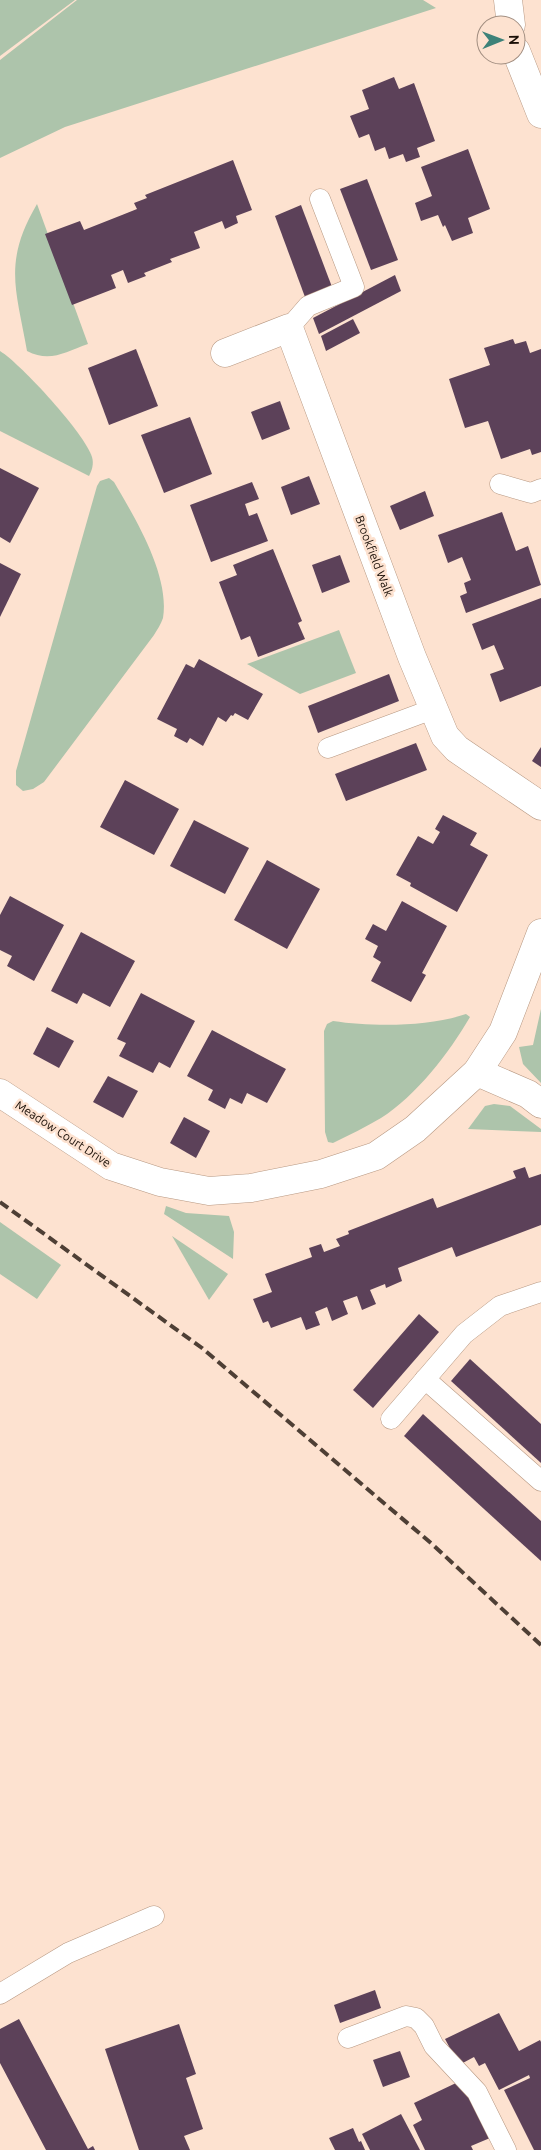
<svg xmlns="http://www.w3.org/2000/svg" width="541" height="2150" font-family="Ubuntu,sans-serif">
	<rect width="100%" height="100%" fill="#fde2d0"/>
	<g fill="#adc4ab">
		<polygon points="0,0 75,0 0,56"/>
		<polygon points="77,0 423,0 436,8 65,127 0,158 0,60"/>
		<path d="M37 204 88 344C65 352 50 363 27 351 16 289 3 262 37 204Z"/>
		<path d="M0 351C21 364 85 434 92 457 94 464 92 470 89 476L0 431Z"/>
		<path d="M109 478 114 482C135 518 170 575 163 618 161 624 157 630 154 635L44 782 33 789 23 791 16 785V771L97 486 100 481Z"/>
		<polygon points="339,630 356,673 300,694 247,664"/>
		<polygon points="541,1009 541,1083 523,1064 519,1047 533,1045"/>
		<path d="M466 1014 470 1017C449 1053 416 1096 381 1118 366 1127 349 1135 333 1143L328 1142 325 1132 324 1031 327 1024 333 1021C373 1027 428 1027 466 1014Z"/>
		<polygon points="494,1104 510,1106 541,1129 541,1132 468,1129 485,1106"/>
		<polygon points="166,1206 186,1213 229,1216 234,1232 233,1259 164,1214"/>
		<polygon points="0,1222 61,1265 37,1299 0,1274"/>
		<polygon points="172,1236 228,1274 209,1300"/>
	</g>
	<g fill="#5c4159">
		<polygon points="394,77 399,89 414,83 435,141 417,148 420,157 406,162 403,154 389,159 385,147 375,151 369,134 359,138 350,116 369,109 362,90"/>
		<polygon points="468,149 490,209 468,218 473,233 452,241 445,225 443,227 438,215 421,221 415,203 432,196 421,167"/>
		<polygon points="233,160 252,210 236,216 238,223 225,229 222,221 194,232 200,248 170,259 172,262 144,273 146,276 128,283 123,270 111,275 116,288 72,305 45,234 80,221 84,230 122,215 137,209 134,203 147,198 145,195"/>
		<polygon points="367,179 398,260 371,270 340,189"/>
		<polygon points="301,205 332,287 305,297 275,216"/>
		<polygon points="395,275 401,291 319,334 313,318"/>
		<polygon points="353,319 360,333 326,351 321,336"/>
		<polygon points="513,339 515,344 526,341 530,353 541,349 541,452 532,455 530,449 501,459 488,421 465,428 449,379 490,365 484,348"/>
		<polygon points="136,349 158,406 109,425 88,368"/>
		<polygon points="280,401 290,429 262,440 251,412"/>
		<polygon points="190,417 212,474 164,493 141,435"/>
		<polygon points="0,468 39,488 10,543 0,537"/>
		<polygon points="309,476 320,504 291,515 281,487"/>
		<polygon points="252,482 259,499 245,504 249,516 257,513 268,541 211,562 190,505"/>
		<polygon points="425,491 434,516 400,530 390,506"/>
		<polygon points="502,512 516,551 528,546 541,585 466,613 460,596 467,593 464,583 471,580 462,557 448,563 438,535"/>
		<polygon points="273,549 302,621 298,623 305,639 258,657 250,636 241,640 219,582 237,575 233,565"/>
		<polygon points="340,555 350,582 322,593 312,565"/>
		<polygon points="0,563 21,574 0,617"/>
		<polygon points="541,598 541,686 500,702 490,674 504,669 494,645 482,650 472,624"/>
		<polygon points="199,659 263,694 248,720 235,713 233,716 231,715 226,722 218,717 203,746 190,738 187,743 174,736 177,729 157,719 186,664 194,668"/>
		<polygon points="389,674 399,701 318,733 308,706"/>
		<polygon points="416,743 427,770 346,801 335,774"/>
		<polygon points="541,747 541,767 532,761"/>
		<polygon points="125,780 179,809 154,855 100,827"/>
		<polygon points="443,815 477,833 470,845 488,855 457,912 410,886 411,883 396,875 418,836 433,844 440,832 435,829"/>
		<polygon points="194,820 249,848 225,894 170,866"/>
		<polygon points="267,860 320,889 287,949 234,920"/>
		<polygon points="10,896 64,925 34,981 7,966 12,956 0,950 0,915"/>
		<polygon points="402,901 447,926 422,973 426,975 411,1002 371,981 381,962 373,957 378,946 365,939 373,924 386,931"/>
		<polygon points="81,932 135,961 110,1007 83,993 77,1004 51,991"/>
		<polygon points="141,993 195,1021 170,1068 159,1062 153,1073 119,1056 126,1043 117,1039"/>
		<polygon points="47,1027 74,1041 59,1068 33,1054"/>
		<polygon points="212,1030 286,1069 267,1103 247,1093 242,1104 230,1098 225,1109 208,1100 213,1090 187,1076"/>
		<polygon points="108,1076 138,1091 123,1118 93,1102"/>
		<polygon points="184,1117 210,1131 196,1158 170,1143"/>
		<polygon points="525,1167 529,1178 541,1174 541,1225 456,1257 452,1247 398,1268 402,1281 386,1288 385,1284 370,1290 376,1304 362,1310 357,1296 343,1301 348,1314 332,1321 327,1307 315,1312 320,1325 306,1330 301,1317 271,1328 268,1321 263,1323 253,1299 272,1292 265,1274 312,1257 309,1248 321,1244 324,1252 340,1246 336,1239 349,1234 348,1231 433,1198 437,1208 516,1178 513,1171"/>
		<polygon points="419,1314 439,1332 373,1408 353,1390"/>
		<polygon points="470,1359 541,1424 541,1463 451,1381"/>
		<polygon points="423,1414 541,1521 541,1561 404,1436"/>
		<polygon points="375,1990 381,2008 340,2023 334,2005"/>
		<polygon points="499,2013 519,2051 540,2040 541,2042 541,2150 534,2150 504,2090 530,2078 529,2075 499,2090 485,2063 479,2066 474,2057 459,2065 445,2039"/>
		<polygon points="19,2019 88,2149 93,2146 95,2150 46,2150 0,2063 0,2029"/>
		<polygon points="179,2024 196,2074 186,2078 203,2129 184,2136 190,2150 139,2150 105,2049"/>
		<polygon points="400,2051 410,2077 383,2087 373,2060"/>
		<polygon points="456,2083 470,2096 490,2138 471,2146 473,2150 425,2150 413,2125 422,2120 414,2103"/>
		<polygon points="401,2114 420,2150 370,2150 362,2134"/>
		<polygon points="353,2128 359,2142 361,2141 365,2150 335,2150 329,2138"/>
	</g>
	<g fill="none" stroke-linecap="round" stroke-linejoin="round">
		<g stroke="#b79882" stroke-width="21">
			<g id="lane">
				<polyline points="289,328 308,306 354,287 320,199"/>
				<polyline points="500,484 531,493 541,489"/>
				<polyline points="328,748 433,709"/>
				<polyline points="425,1379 541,1481"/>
				<polyline points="391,1419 464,1334 500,1306 541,1292"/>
				<polyline points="0,1994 68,1953 154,1916"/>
				<polyline points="348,2038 406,2016 416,2018 424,2026 434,2046 477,2092 506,2150"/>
			</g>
		</g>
		<g stroke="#b79882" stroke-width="29">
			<g id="street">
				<polyline points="225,353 289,328 412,657 445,736 457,749 541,806"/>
				<polyline points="477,1072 528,1094 541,1104"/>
				<polyline points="0,1093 111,1166 160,1182 209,1191 251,1188 321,1174 376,1156 415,1129 477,1072 503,1032 541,933"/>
			</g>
		</g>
		<g stroke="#b79882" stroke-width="29">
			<g id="secondary">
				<polyline points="508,0 511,25"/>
				<polyline points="516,51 541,114"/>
			</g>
		</g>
		<use href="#lane" stroke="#fff" stroke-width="20"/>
		<use href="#street" stroke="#fff" stroke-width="28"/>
		<use href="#secondary" stroke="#fff" stroke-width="28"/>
		<polyline stroke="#4e3f35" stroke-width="4" stroke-dasharray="10 5" stroke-linecap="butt" points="0,1202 202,1348 432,1544 541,1645"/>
	</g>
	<g text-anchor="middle" stroke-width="5" stroke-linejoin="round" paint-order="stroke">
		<g font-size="12" fill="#1a0f07" stroke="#fde2d0">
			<text transform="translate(374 556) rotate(69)" y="4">Brookfield Walk</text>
			<text transform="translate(63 1134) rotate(33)" y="4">Meadow Court Drive</text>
		</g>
	</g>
	<g transform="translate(501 40) rotate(89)"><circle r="24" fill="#fde2d0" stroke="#a28e80"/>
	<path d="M0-4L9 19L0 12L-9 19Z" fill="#3d8279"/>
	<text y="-8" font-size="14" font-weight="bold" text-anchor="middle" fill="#1a0f07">N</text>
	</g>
</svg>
